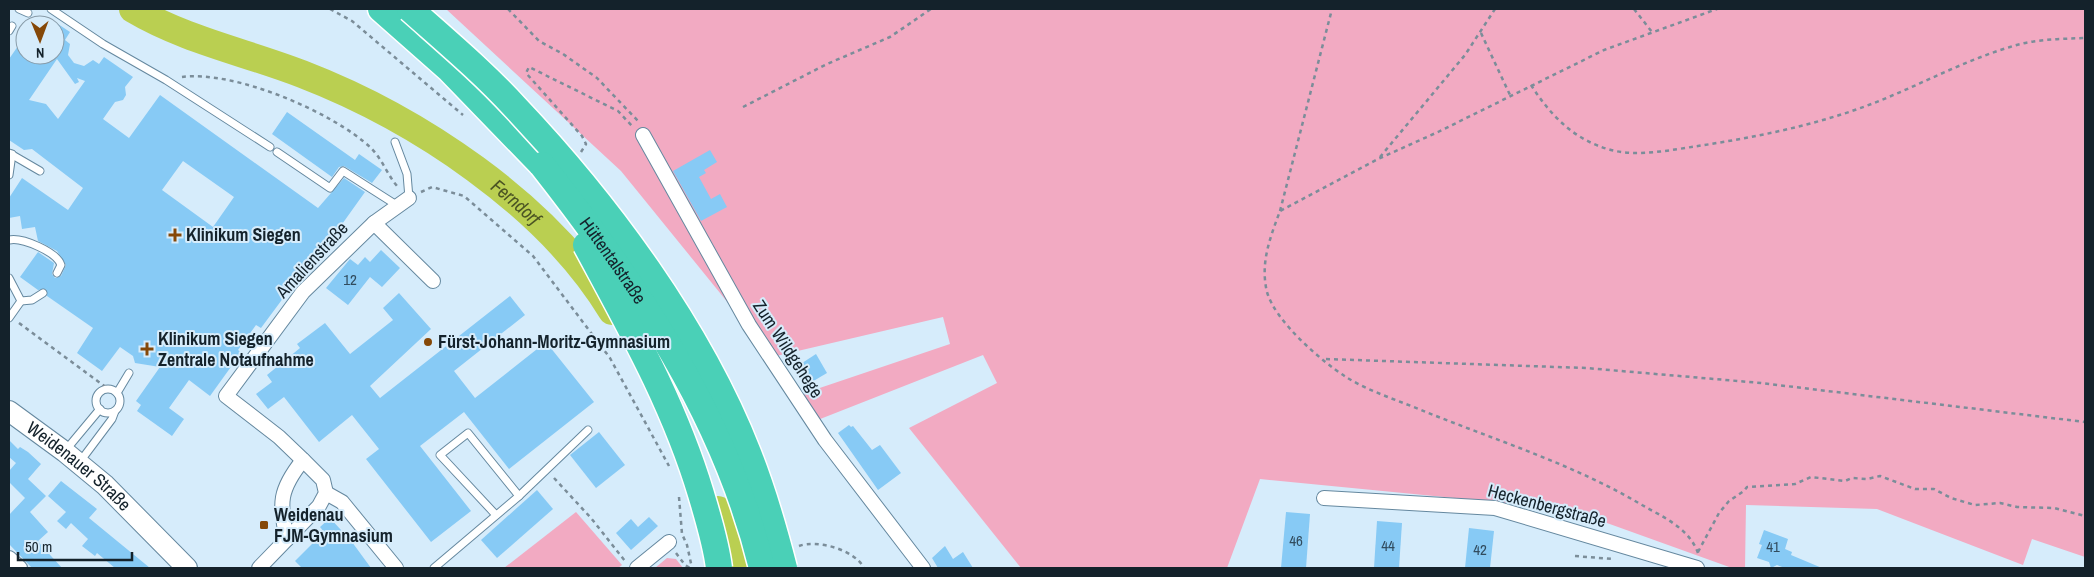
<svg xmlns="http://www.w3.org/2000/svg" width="2094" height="577" font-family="'Archivo Narrow',sans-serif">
	<rect width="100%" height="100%" fill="#d6ecfb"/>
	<g fill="#f2aac2">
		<polygon points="446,9 2085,9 2085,557 2032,539 2023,565 1877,509 1746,505 1745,568 1732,568 1568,509 1260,479 1227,568 1021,568 909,428 997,383 983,355 810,423 793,397 950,344 943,317 772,357 621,171"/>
		<polygon points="576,512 622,565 618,568 504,568"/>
		<polygon points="667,558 676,559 683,568 655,568"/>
	</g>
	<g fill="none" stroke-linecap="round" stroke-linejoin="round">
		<g stroke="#bacf51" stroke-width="28">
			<path id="s1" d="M133 9C185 40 245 52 302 74 416 118 547 204 612 311"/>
			<polyline points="718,510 736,568"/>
		</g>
	</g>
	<g fill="#87caf5" fill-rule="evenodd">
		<path d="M55 22 70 32 65 40 70 44 68 55 74 63 84 66 93 60 99 64 104 57 133 77 125 87 126 95 123 100 115 102 103 119 129 138 160 95 318 208 344 178 365 192 335 234 337 236 324 255 318 251 261 328 256 325 238 350 245 355 237 366 233 364 210 396 189 380 169 408 184 419 172 436 137 411 141 405 136 401 160 367 135 363 133 356 120 347 102 371 77 353 93 328 47 296 46 289 38 290 20 277 38 252 54 263 52 274 55 278 61 276 66 265 57 251 38 241 35 227 22 229 20 216 9 218V198L22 178 68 210 83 188 32 149 24 150 9 140V59L25 36V55H55ZM57 59 75 84 79 82 77 78 85 81 58 119 46 104 29 100ZM183 161 234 197 213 227 162 190Z"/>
		<polygon points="287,112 355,160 359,154 382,170 372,183 344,166 339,167 332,177 272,134"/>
		<polygon points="710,150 717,162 704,170 706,173 699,177 711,199 720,194 727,207 701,221 673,171"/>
		<polygon points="381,250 400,268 382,287 370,277 348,305 326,288 350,259 358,265 365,257 370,262"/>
		<polygon points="399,293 431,329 370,386 380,398 510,296 525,315 454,371 475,398 546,342 594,402 509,469 464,412 420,446 471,511 431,542 366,459 379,449 352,415 319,442 284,397 268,409 256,394 272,382 267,375 300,348 297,344 325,323 350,354 393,320 383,308"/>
		<polygon points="816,354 827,373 810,383 799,365"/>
		<polygon points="849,425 851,427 853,426 872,450 880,445 901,473 878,490 838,433"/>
		<polygon points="599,432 625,465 596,488 570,455"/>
		<polygon points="9,440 18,449 20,447 28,452 41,464 28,479 46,496 30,512 48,532 38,541 41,545 62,568 32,568 9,544 9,515 25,498 9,482 9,471 16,463 9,457"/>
		<polygon points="61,481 97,509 89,518 150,568 115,568 97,553 95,556 82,546 88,539 71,523 66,529 57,521 66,512 48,496"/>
		<polygon points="537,490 553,509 497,558 481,540"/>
		<polygon points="1286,512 1310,514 1306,568 1281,568"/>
		<polygon points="649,517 658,526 631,550 616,533 631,519 638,527"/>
		<polygon points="330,518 352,542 371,568 302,568 295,561 324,532 320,527"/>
		<polygon points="1377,521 1402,523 1399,568 1374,568"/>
		<polygon points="1469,528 1494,531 1490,568 1465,568"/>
		<polygon points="1764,530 1788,539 1785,549 1792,552 1791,555 1822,568 1785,568 1777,565 1771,568 1769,562 1757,558 1762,545 1759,544"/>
		<polygon points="945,546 953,559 963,552 973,568 938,568 932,558"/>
	</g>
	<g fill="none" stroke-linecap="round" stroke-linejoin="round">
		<g stroke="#65889f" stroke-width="9">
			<g id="lane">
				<polyline points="19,9 28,13"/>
				<polyline points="51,9 103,44 166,80 270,147"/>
				<polyline points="9,31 12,26"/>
				<polyline points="395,142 407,174 409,198"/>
				<polyline points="277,152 330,188 343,171 398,206"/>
				<polyline points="9,153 40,171"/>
				<polyline points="9,175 12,154"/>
				<path d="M9 240C22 237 57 252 61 265L57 273"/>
				<polyline points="9,278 21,301 9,318"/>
				<polyline points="21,301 32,300 43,293"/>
				<circle cx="108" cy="401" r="12"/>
				<polyline points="117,393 129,373"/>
				<polyline points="65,451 100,409"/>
				<polyline points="79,463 112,419 115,411"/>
				<polyline points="496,515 440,455 468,433 519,496"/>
				<polyline points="434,568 519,496 588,430"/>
			</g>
		</g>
		<g stroke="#65889f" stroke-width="16">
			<g id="street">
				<polyline points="643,135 749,325 825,440 923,568"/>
				<polyline points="374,223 409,198"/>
				<polyline points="326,493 342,502 396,568"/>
				<polyline points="1324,498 1495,508 1697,568"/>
				<path d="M287 539C279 503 279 490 303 460"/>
				<polyline points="9,558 20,568"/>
				<polyline points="259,568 319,506 326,493 323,480 303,460 279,437 226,396 303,292 374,223 433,281"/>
				<polyline points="637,568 669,542"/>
			</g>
		</g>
		<g stroke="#65889f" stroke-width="22">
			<g id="secondary">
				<path id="s2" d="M9 411 65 452 105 485 187 568"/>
			</g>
		</g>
		<g stroke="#fff" stroke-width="29">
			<polyline id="highway" points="381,9 449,69 542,165"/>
		</g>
		<g stroke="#7b8d99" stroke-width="2.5" stroke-dasharray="4 4" stroke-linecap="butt">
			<polyline points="330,9 352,21 463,115"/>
			<polyline points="508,9 539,41 563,54 597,78 639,122"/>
			<polyline points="1634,9 1652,32"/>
			<polyline points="1481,33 1510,95"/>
			<path d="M182 77C234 70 333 112 371 148 382 159 387 174 397 186"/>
			<path d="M1531 85C1551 116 1574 140 1611 150 1637 157 1671 150 1698 146 1757 137 1817 125 1874 103 1920 85 1963 61 2010 47 2034 39 2060 39 2085 38"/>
			<polyline points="743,107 827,64 890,37 931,9"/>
			<polyline points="581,152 586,144 582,136 526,73 529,67 618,111 632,126"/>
			<polyline points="1380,157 1465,55 1495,9"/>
			<polyline points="421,192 432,187 464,196 533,256 610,358 669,466"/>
			<polyline points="1280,211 1332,9"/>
			<polyline points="19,323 107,388"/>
			<polyline points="1326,359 1586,368 1761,383 2085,422"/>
			<polyline points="554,478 591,518 625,561"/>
			<polyline points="679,497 682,534 687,545 692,568"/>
			<path d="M799 546C817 539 855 550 864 568"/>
			<polyline points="1698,552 1719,513 1729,501 1744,491 1747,487 1795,484 1811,477 1845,481 1852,478 1867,479 1880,476 1915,489 1934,489 1951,498 1975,505 2000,503 2017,507 2054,508 2085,516"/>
			<polyline points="676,553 685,565 690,568"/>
			<path d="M1698 553C1689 528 1663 517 1642 505 1575 465 1498 441 1426 412 1400 401 1370 392 1346 377 1321 361 1275 321 1267 292 1260 263 1270 238 1280 211L1378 159 1438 132 1604 50 1717 9"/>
			<polyline points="1575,556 1613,559"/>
		</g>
		<use href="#lane" stroke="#fff" stroke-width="7"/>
		<use href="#street" stroke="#fff" stroke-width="14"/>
		<use href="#secondary" stroke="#fff" stroke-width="20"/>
		<use href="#highway" stroke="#4ad0b7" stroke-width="26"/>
		<g stroke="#fff" stroke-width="29" stroke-linecap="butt">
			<g id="highway-bridge">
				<path d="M410 9C446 41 483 72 515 107 607 204 699 328 748 453 763 491 774 529 784 568"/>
				<path id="s3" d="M542 165C638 287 725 416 762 568"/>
				<path d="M586 245C630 327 674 404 701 494 708 518 716 543 719 568"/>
			</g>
		</g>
		<use href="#highway-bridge" stroke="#4ad0b7" stroke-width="26"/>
	</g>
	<g fill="#854808" stroke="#d6ecfb" stroke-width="2">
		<path d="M172.5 227.5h5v5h5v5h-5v5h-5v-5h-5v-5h5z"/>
		<circle cx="428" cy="342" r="5"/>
		<path d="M144.5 341.5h5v5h5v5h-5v5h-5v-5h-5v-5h5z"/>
		<rect x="259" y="520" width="10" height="10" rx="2.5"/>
	</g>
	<g text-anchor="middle" stroke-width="4" stroke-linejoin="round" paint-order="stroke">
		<g font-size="15" fill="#314c5e">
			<text x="350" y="285">12</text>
			<text x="1296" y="546">46</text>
			<text x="1388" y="551">44</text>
			<text x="1773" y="552">41</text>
			<text x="1480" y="555">42</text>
		</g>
		<g font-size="18" font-weight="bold" fill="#14222b" stroke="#d6ecfb" text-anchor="start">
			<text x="186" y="241">Klinikum Siegen</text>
			<text x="158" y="345">Klinikum Siegen<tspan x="158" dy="21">Zentrale Notaufnahme</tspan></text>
			<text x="438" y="348">Fürst-Johann-Moritz-Gymnasium</text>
			<text x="274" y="521">Weidenau<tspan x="274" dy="21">FJM-Gymnasium</tspan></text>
		</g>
		<g font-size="18" fill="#14222b" stroke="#d6ecfb">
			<text transform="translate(312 260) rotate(-47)" y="6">Amalienstraße</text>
			<text dy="6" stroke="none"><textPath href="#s3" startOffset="119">Hüttentalstraße</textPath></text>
			<text transform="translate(788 349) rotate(57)" y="6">Zum Wildgehege</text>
			<text dy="6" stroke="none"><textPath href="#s2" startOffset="89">Weidenauer Straße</textPath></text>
			<text transform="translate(1547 506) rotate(15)" y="6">Heckenbergstraße</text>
		</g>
		<g font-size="19" font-style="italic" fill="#4c5524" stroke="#d6ecfb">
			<text dy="7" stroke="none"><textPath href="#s1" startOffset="432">Ferndorf</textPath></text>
		</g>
	</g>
	<rect width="2094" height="577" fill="none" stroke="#14222b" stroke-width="20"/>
	<g transform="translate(40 40) rotate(179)"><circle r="24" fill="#d6ecfb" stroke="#889ba8"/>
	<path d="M0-4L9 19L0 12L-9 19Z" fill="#854808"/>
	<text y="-8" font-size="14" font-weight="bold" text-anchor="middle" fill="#14222b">N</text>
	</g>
	<path d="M18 552v8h114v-8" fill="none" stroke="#14222b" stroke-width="2.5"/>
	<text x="25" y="552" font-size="15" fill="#14222b" stroke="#d6ecfb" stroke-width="4" paint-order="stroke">50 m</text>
</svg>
